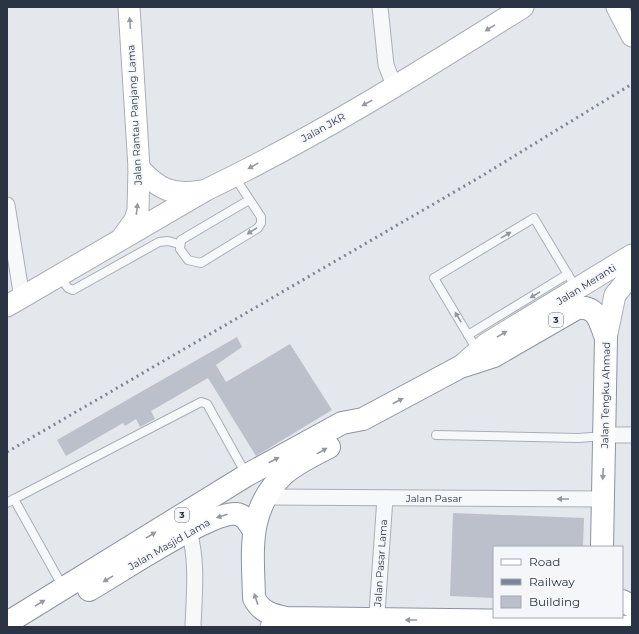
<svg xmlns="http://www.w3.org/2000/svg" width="639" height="634" font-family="Montserrat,sans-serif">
	<rect width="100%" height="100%" fill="#e4e7ec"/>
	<g fill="#bbc0ca">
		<polygon points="237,337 242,347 216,365 226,382 290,344 332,410 256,456 208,378 151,411 155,419 140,427 136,419 125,426 123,423 66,456 57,440"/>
		<polygon points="453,513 584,518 583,547 494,547 494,598 450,596"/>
	</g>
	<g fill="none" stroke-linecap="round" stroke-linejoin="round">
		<g stroke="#a9aeb7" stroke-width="10">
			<g id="lane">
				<polyline points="234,176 261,217 261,223 258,228 201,263 188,260 180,249 181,240 249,200"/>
				<polyline points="60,277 68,288 73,290 159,242 168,241 179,244"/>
				<polyline points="468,335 568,274"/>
				<polyline points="477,350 434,278 534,218 576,288"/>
				<polyline points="436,435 579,438 603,436"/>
				<polyline points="7,503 14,499"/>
				<polyline points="63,587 14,499 201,402 207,404 246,474"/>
			</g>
		</g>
		<g stroke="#a9aeb7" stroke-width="17">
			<g id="street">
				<polyline points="380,7 386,65 395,88"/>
				<polyline points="7,205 22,298"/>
				<polyline points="605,435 632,435"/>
				<polyline points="267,497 602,499"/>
				<path d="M189 531C198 562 194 595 193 627"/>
				<polyline points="376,627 385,498"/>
			</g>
		</g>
		<g stroke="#a9aeb7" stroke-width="23">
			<g id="secondary">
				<polyline points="617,7 632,36"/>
				<path d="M139 168C158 189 172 196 201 191"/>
				<polyline points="122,238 135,220 138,210 139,168 129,7"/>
				<path d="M7 306 206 190C316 137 420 72 523 7"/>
				<polyline points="606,338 615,295 632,274"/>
				<polyline points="460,367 486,344 632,255"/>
				<polyline points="271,627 286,618"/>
			</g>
		</g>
		<g stroke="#8b94a3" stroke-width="24">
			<g id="highway">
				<path d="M329 447C314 455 296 463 284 474 246 510 253 551 254 598 261 612 272 615 286 618L536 621 601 626 632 627"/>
				<path d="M89 590C116 575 210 511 236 514 245 515 248 522 253 529"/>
				<polyline points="622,601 632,606"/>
				<path d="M7 623 247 475 342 423 363 419 460 367 494 356 577 308C598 305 600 323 606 338L602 547"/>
			</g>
		</g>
		<use href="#lane" stroke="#f7f8fa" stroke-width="8"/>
		<use href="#street" stroke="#f7f8fa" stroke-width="15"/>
		<use href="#secondary" stroke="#fff" stroke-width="21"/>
		<use href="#highway" stroke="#fff" stroke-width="22"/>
		<polyline stroke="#7d8696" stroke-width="3" stroke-dasharray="2 4" stroke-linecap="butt" points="7,452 480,177 632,84"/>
	</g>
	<defs><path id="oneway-solid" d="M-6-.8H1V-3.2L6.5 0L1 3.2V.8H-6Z"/></defs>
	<g fill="#959aa2">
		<use href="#oneway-solid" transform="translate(130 23) rotate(-94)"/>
		<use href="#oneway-solid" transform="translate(490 28) rotate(148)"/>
		<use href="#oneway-solid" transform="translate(367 103) rotate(151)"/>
		<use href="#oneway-solid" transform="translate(253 166) rotate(151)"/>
		<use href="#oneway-solid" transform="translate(137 209) rotate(-83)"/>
		<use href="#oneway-solid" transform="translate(502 334) rotate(-31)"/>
		<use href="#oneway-solid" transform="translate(398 401) rotate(-28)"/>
		<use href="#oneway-solid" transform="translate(322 451) rotate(-29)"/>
		<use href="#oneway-solid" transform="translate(274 460) rotate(-28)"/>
		<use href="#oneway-solid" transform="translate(603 474) rotate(93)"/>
		<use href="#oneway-solid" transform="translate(222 516) rotate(162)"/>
		<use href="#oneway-solid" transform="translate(151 535) rotate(-32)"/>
		<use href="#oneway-solid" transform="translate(108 579) rotate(149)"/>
		<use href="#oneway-solid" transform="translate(256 599) rotate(-108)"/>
		<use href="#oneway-solid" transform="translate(40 603) rotate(-31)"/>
		<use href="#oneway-solid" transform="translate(411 620) rotate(-180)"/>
	</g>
	<g fill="#9196a0">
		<use href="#oneway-solid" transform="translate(252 231) rotate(147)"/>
		<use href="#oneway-solid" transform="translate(506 235) rotate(-31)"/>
		<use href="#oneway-solid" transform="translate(535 295) rotate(149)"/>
		<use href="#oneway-solid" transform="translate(458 317) rotate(-121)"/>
		<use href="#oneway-solid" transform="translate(563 499) rotate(-180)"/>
	</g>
	<g text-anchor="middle" stroke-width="3.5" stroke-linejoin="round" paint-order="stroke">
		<g fill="#f4f6f9" stroke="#676e7b" stroke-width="1">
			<rect x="549" y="313" width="14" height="14" rx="3"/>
			<rect x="175" y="508" width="14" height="14" rx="3"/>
		</g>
		<g font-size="9" font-weight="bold" fill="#2b3445">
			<text x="556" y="323">3</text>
			<text x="182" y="518">3</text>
		</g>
		<g font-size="10" fill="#2b3445" stroke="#f4f6f9">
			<text transform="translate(134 115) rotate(-93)" y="4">Jalan Rantau Panjang Lama</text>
			<text transform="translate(323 127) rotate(-29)" y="4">Jalan JKR</text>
			<text transform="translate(586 284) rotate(-32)" y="4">Jalan Meranti</text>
			<text transform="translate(605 395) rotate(-89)" y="4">Jalan Tengku Ahmad</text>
			<text x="434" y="502">Jalan Pasar</text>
			<text transform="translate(169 544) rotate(-30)" y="4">Jalan Masjid Lama</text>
			<text transform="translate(380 563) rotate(-86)" y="4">Jalan Pasar Lama</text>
		</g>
	</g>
	<rect width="639" height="634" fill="none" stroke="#2b3445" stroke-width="16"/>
	<rect x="493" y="546" width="130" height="72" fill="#f4f6f9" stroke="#a4a8b1"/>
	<rect x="501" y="559" width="20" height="6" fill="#ffffff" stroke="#a4a8b1"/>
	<text x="529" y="566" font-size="12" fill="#2b3445">Road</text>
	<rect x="501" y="579" width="20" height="6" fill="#7d8696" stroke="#a4a8b1"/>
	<text x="529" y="586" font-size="12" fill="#2b3445">Railway</text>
	<rect x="501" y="596" width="20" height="12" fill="#bbc0ca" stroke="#a4a8b1"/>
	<text x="529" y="606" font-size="12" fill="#2b3445">Building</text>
</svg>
